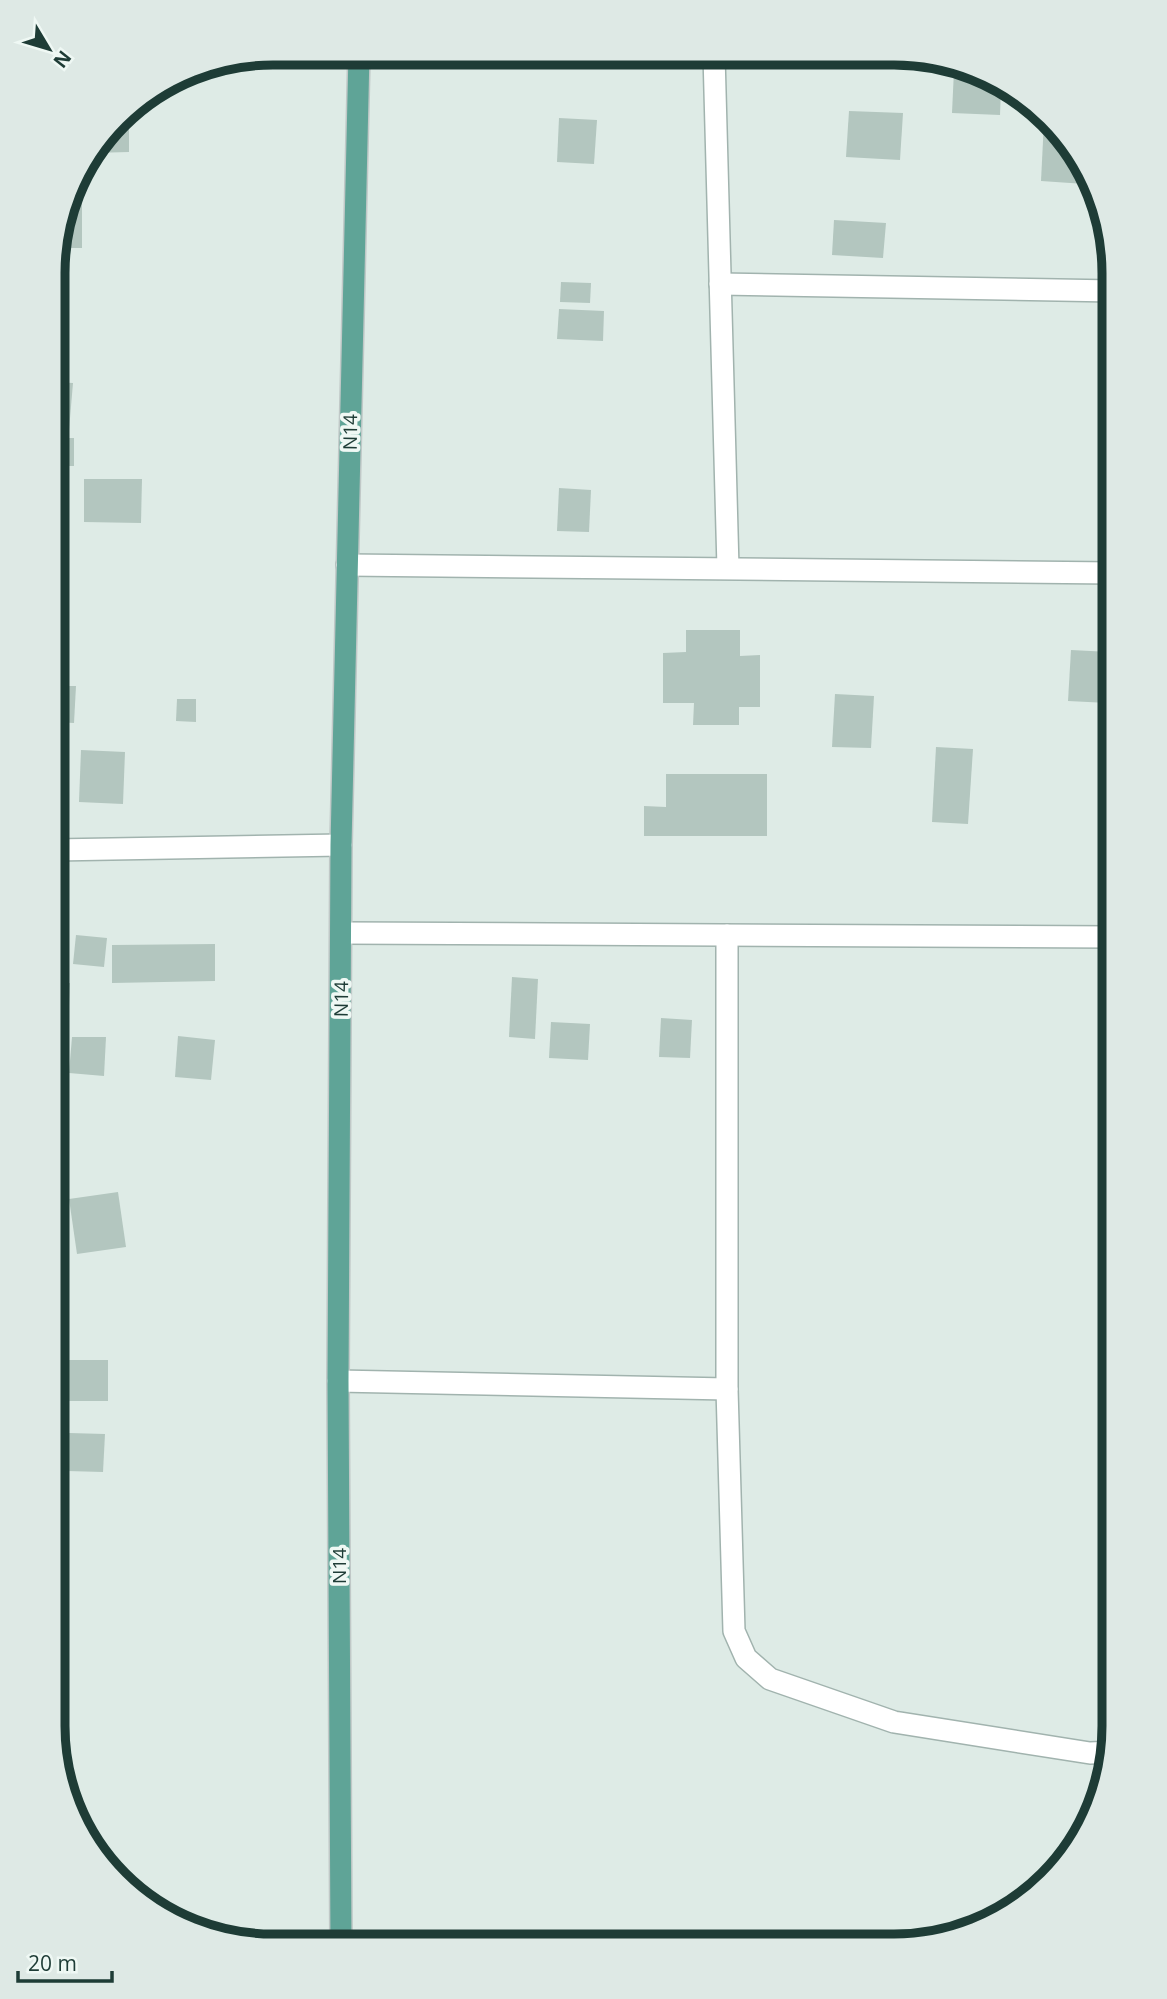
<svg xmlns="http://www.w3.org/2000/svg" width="1167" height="1999" font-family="'Open Sans',sans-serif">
	<rect width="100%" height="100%" fill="#deebe6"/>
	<g fill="#b3c6bf">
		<polygon points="954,70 965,70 1001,88 1000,115 952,113"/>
		<polygon points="129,106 129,152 92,153 127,107"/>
		<polygon points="849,111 903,113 900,160 846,157"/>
		<polygon points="559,118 597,120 594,164 557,162"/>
		<polygon points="1044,121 1049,122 1085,175 1085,184 1041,181"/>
		<polygon points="71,188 82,188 82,248 54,248"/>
		<polygon points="834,220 886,223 883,258 832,255"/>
		<polygon points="561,282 591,283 590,303 560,302"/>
		<polygon points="559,309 604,311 603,341 557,339"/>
		<polygon points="54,382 73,383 69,430 54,429"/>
		<rect x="54" y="438" width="20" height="28"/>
		<polygon points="84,479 142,479 141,523 84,522"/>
		<polygon points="559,488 591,490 589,532 557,531"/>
		<polygon points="54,630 69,631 65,671 54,670"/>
		<polygon points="686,630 740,630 740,656 760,655 760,707 739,707 739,725 693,725 694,703 663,703 663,653 686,652"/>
		<polygon points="1071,650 1110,652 1108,703 1068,701"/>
		<polygon points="54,686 76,686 74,723 54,722"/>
		<polygon points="835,694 874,696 871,748 832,747"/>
		<polygon points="177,699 196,699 196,722 176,721"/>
		<polygon points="936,747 973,749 968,824 932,822"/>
		<polygon points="81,750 125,752 123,804 79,802"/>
		<polygon points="666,774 767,774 767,836 644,836 644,806 666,807"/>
		<polygon points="53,933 65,934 60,971 53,970"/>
		<polygon points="76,935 107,938 104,967 73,964"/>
		<polygon points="215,944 215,981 112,983 112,945"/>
		<polygon points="512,977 538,979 535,1039 509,1037"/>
		<polygon points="53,983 70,983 66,1072 53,1071"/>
		<polygon points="661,1018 692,1020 690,1058 659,1057"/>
		<polygon points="551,1022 590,1024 588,1060 549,1058"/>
		<polygon points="178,1036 215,1040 211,1080 175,1077"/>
		<polygon points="72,1037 106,1037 104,1076 69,1073"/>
		<polygon points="67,1083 68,1127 53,1128 53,1084"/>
		<polygon points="118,1192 126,1247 77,1254 69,1199"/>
		<polygon points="53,1217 63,1219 58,1251 53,1251"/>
		<polygon points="53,1320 66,1320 68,1354 53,1354"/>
		<rect x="66" y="1360" width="42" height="41"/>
		<polygon points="69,1433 105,1434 103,1472 67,1471"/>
	</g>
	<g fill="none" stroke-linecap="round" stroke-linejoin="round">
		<g stroke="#a1b3ae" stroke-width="24">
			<g id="street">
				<polyline points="714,55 728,568"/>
				<polyline points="720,284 1114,291"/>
				<polyline points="347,565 1114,573"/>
				<polyline points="54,850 341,845"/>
				<polyline points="342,933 1114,937"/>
				<polyline points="727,935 727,1389 734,1631 746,1658 770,1679 894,1722 1090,1753 1112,1752"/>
				<polyline points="338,1381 727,1389"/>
			</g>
		</g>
		<g stroke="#c0c8c7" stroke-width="24">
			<polyline id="primary" points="341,1945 338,1381 341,845 359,53"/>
		</g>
		<use href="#street" stroke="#fff" stroke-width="21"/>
		<use href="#primary" stroke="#5fa497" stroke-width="21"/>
	</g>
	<g text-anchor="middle" stroke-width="7" stroke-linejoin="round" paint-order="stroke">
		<g font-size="19" fill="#1e3c36" stroke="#eff8f4">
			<text transform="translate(350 432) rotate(-89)" y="7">N14</text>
			<text transform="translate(341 999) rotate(-89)" y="7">N14</text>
			<text transform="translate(339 1566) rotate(-90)" y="7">N14</text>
		</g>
	</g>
	<path d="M0 0H1167V1999H0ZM273 65H894A208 208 0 0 1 1102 273V1726A208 208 0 0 1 894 1934H273A208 208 0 0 1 65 1726V273A208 208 0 0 1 273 65Z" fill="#dee9e5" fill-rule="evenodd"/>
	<path fill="none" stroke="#1e3c36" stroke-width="9" d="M273 65H894A208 208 0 0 1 1102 273V1726A208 208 0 0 1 894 1934H273A208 208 0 0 1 65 1726V273A208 208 0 0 1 273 65Z"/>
	<g transform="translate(49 49) rotate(128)" stroke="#eff8f4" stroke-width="5" paint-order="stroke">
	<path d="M0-5L12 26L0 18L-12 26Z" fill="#1e3c36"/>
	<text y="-10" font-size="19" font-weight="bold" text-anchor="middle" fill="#1e3c36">N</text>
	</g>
	<path d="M18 1971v10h94v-10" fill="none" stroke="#1e3c36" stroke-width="3.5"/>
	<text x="28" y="1971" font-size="21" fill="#1e3c36" stroke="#eff8f4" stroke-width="5" paint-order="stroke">20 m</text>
</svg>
